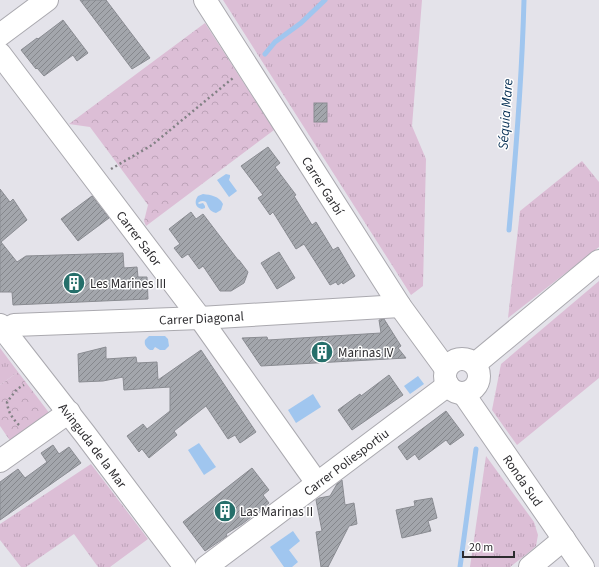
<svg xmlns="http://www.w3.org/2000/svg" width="599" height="567" font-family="'Source Sans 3',sans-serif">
	<defs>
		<pattern id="grass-tufts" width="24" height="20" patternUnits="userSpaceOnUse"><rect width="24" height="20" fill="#dcbed6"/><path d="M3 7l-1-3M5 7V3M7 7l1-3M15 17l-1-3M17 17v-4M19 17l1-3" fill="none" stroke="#bda3b8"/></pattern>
		<pattern id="forest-crowns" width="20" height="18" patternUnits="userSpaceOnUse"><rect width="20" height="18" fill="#dcbed6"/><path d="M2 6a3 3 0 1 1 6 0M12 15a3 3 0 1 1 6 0" fill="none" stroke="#bda3b8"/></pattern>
		<pattern id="building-hatch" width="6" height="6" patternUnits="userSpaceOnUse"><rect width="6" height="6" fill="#a3a6ac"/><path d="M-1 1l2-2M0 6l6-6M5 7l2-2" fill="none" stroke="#85878c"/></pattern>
	</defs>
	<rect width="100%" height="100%" fill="#e4e3ea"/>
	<g fill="url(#grass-tufts)">
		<polygon points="223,0 422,0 412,126 426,159 423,286 411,295"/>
		<polygon points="582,161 599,182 599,247 508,318 520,211"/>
		<polygon points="599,281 599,378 517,445 492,410 501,364"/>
		<polygon points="0,348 18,372 0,385"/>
		<polygon points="486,456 534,522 538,535 536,546 528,553 510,567 470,567"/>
		<polygon points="91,464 148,539 110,567 98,567 74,534 26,567 21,567 0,540 0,524"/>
	</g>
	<g fill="url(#forest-crowns)">
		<polygon points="205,23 274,130 146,226 144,221 148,205 90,127 69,124"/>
		<polygon points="18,372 50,414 11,442 0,426 0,385"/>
	</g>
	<g fill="#a0c6ef">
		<polygon points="226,174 230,175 230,177 229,180 237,191 229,197 217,180"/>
		<path d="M203 194C211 195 219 196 223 204L221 210 216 213C209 211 209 208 206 202 203 200 200 201 198 203L199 204 203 203 205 206V208L202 209C195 208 194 201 198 196Z"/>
		<path d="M149 336H165L168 339 169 346 165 350H160L155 347 153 350H150C146 347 144 345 145 340Z"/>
		<polygon points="418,376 424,384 410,394 404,386"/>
		<polygon points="313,394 321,407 296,423 288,410"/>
		<polygon points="199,443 216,467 204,475 188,450"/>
		<polygon points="293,531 300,541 289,550 298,562 292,567 284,567 270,547"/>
	</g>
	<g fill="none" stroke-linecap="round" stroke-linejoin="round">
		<g stroke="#a0c6ef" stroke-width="5">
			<polyline points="265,54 275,42 301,23 325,0"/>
			<path d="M509 230C516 153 522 77 524 0"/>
			<polyline points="460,567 476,449"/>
		</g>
	</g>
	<g fill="url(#building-hatch)" stroke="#8a8c92">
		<polygon points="80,0 106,0 150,58 132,69"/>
		<polygon points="63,20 88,53 77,61 73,55 44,76 37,68 36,69 21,50 37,38 38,39"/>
		<rect x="314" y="103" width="13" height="19"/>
		<polygon points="268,147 280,163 275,167 296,195 294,196 312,225 316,222 333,250 338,247 355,276 343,284 342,282 338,285 336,282 330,285 304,244 296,249 273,212 270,215 258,198 263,195 241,166"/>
		<polygon points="0,189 10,202 13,199 27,220 1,242 17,262 26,256 123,253 124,268 137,267 138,277 147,277 148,299 13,305 12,292 0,292"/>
		<polygon points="92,196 109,218 78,241 61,219"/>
		<polygon points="191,212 196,219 203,214 238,260 239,260 248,272 244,283 231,291 220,291 203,266 199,269 188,254 182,258 174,248 180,244 169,229"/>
		<polygon points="279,252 295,278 277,289 261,263"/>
		<polygon points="384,319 401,346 398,348 406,358 261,366 242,338 267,337 268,340 381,333 379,320"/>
		<polygon points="106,347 106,359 136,357 137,363 157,362 158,380 201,350 256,432 240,443 235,435 228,439 206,406 174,431 177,435 149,458 142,449 139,452 127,436 143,424 147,429 170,411 170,387 124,390 123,377 103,381 79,382 78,354"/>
		<polygon points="389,375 403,395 352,430 338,410 360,394 361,396"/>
		<polygon points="446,411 464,435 450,445 446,440 419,460 415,454 407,460 398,447"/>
		<polygon points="53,445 59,454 69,447 81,463 0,520 0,482 18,469 25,478 47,462 41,453"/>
		<polygon points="252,468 269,490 263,495 269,503 242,524 226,534 227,536 205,551 183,522"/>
		<polygon points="342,480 345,505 354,503 357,524 349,526 328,567 321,567 316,532 322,531 316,500 319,498 330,496 337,484"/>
		<polygon points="432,498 437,518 428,521 431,531 402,538 396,510 415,506 414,501"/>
	</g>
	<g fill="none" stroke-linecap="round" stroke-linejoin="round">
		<g stroke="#aaa9af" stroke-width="24">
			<g id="minor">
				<path id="s1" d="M205 0 400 306 446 369"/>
				<polyline points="0,35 47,0"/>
				<path id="s2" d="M0 54 200 318 317 483"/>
				<path id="s3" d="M0 325 85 434 185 567"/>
				<path id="s4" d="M5 332 14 325 200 318 400 306"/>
				<circle cx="462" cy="376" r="17"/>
				<polyline points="475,364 599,261"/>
				<path id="s5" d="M463 393 583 567"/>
				<polyline points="0,461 69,412"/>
				<path id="s6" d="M206 567 448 385"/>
				<polyline points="530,567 564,539"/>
			</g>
		</g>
		<g stroke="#828185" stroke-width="2.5" stroke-dasharray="2 3" stroke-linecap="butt">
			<polyline points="111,169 152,145 233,78"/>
			<path d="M19 425C12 418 8 412 7 402L17 389 24 385"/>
		</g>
		<use href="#minor" stroke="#fff" stroke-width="22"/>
	</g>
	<defs>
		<g id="building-disc" transform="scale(1.15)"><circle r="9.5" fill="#256f6a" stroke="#fff"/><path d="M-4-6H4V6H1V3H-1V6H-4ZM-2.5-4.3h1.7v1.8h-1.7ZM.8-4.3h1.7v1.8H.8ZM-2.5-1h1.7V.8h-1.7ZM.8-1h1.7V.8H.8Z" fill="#fff"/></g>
	</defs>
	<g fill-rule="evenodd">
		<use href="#building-disc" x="74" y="283"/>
		<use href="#building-disc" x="322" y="352"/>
		<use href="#building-disc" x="225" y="511"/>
	</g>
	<g text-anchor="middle" stroke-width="3" stroke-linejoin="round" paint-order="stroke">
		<g font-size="13" fill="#2d2c2f" stroke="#fff">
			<text dy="5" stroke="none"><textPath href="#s1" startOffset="220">Carrer Garbí</textPath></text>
			<text dy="5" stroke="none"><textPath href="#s2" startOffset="231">Carrer Safor</textPath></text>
			<text dy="5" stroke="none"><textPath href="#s4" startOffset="199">Carrer Diagonal</textPath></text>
			<text dy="5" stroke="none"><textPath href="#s3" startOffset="152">Avinguda de la Mar</textPath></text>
			<text dy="5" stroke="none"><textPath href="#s6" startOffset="175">Carrer Poliesportiu</textPath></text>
			<text dy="5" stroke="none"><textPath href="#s5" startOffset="106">Ronda Sud</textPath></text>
		</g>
		<g font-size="13" fill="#2d2c2f" stroke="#fff" text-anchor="start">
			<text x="90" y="288">Les Marines III</text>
			<text x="338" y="357">Marinas IV</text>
			<text x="240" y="516">Las Marinas II</text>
		</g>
		<g font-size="14" font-style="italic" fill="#022c51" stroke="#fff">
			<text transform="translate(505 114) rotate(-86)" y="5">Séquia Mare</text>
		</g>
	</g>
	<path d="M463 551v6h51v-6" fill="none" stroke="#2d2c2f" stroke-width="2"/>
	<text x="469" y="551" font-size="12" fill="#2d2c2f" stroke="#ffffff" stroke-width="3" paint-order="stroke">20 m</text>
</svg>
